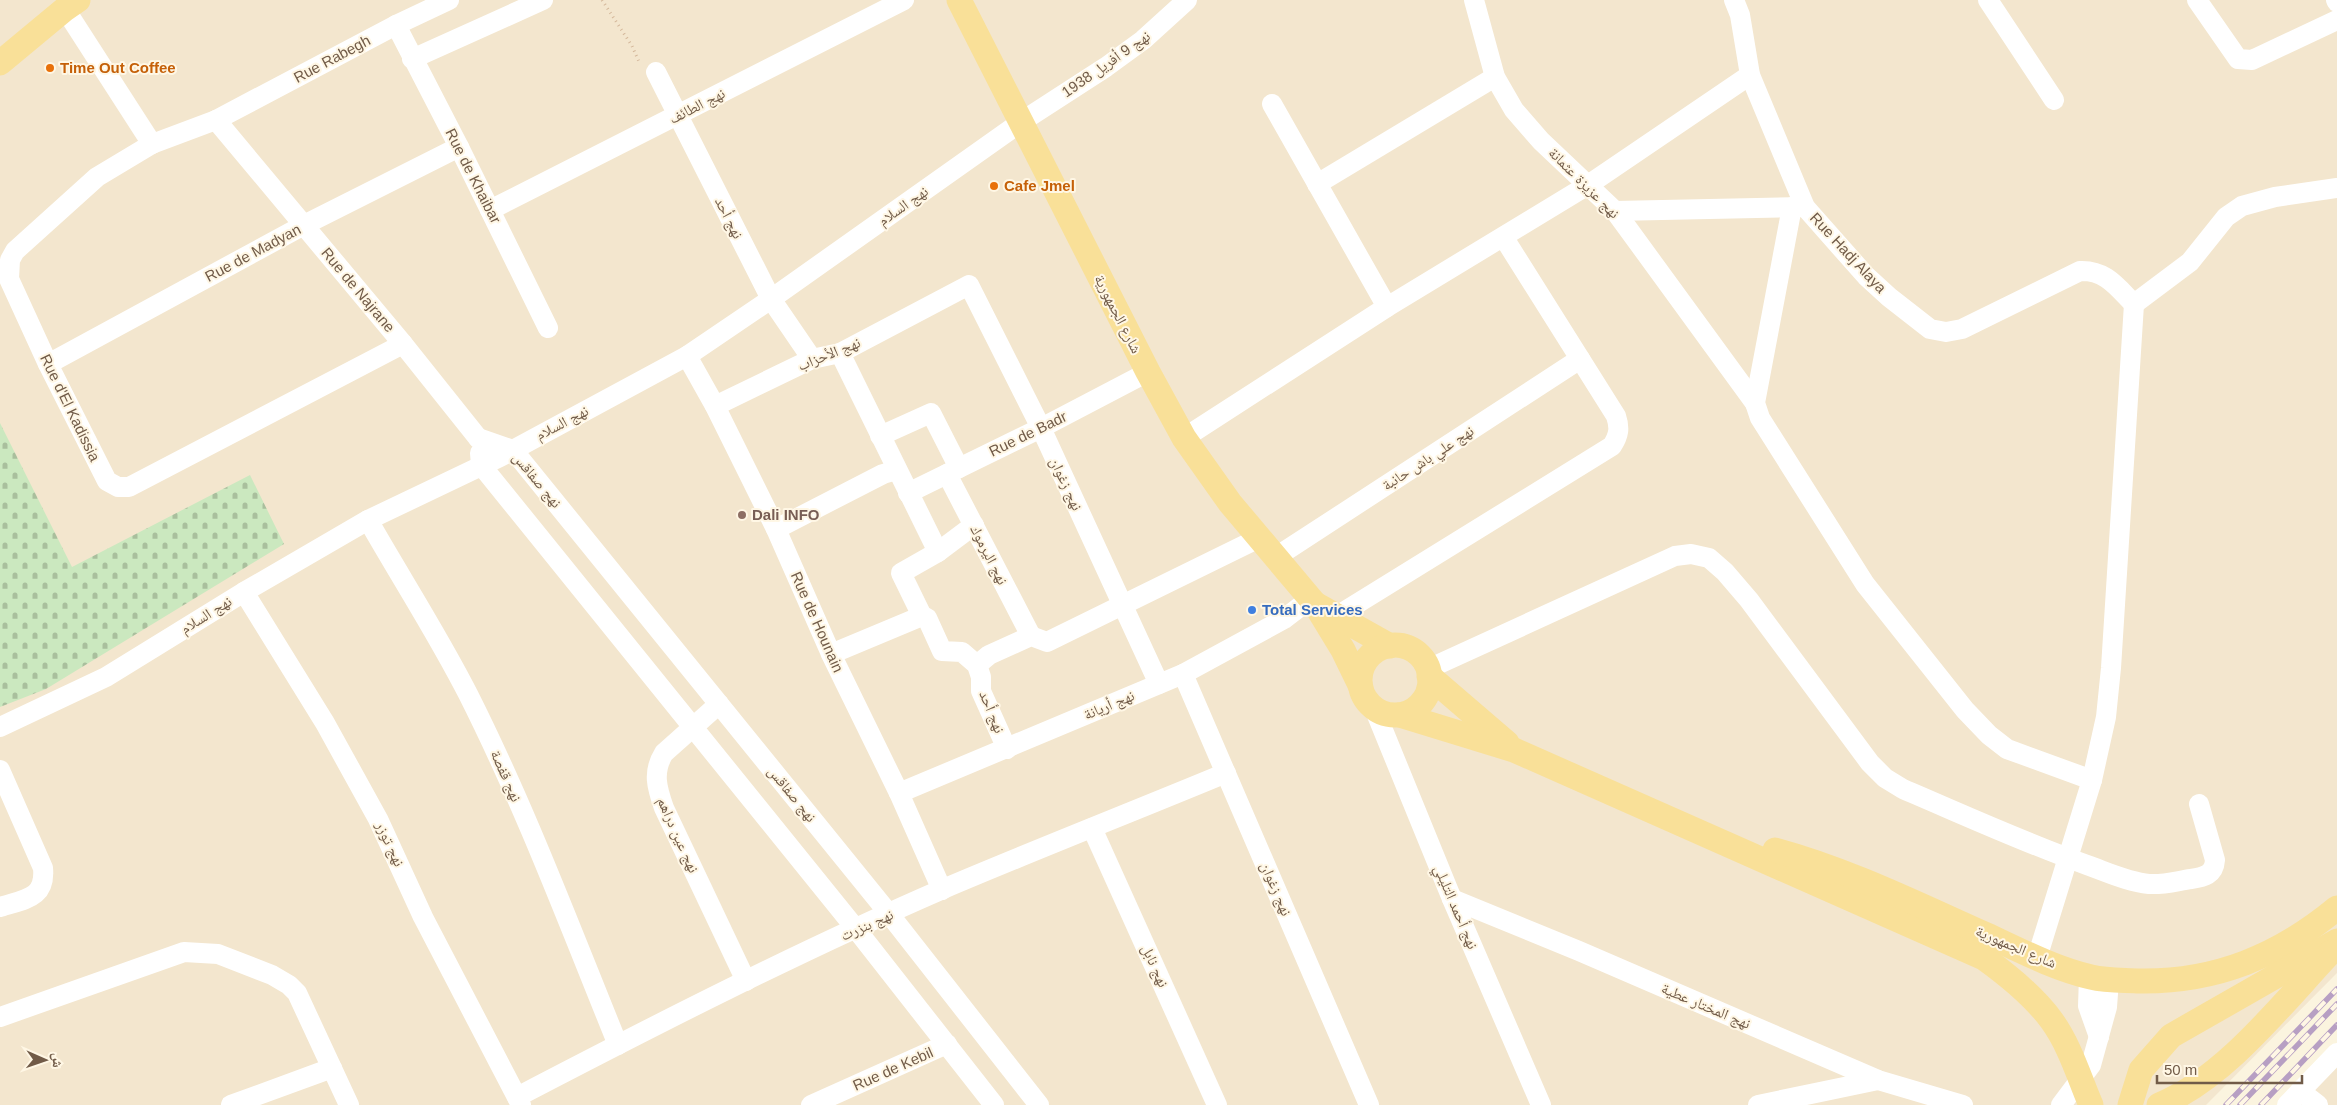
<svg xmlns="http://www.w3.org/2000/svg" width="2337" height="1105" font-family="Arial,'Noto Naskh Arabic',sans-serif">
	<defs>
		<pattern id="cemetery-stones" width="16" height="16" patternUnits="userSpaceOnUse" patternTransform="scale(1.25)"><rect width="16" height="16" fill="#cbe8bf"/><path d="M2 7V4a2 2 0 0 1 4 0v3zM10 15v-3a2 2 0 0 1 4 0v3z" fill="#a9bf9d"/></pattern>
	</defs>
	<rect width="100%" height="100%" fill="#fbf4df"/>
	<g fill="#f3e6ce">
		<polygon points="0,0 2337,0 2337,973 2206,1105 0,1105"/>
		<polygon points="2337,1044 2337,1105 2279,1105"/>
	</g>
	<polygon fill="url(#cemetery-stones)" points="0,423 72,567 250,475 284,544 46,689 0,707"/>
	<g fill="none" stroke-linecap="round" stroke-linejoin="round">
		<polyline stroke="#d4b89b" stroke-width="3" stroke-dasharray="1 4" stroke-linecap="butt" points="602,0 632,46 640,64"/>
		<g stroke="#fff" stroke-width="20">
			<polyline points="1474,0 1495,77 1514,110 1541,141 1615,211 1755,403"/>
			<path d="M1734 0 1740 15 1750 75 1805 207 1866 276 1889 297 1930 329 1946 332 1962 329 2080 271C2106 270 2117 287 2134 304"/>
			<polyline points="1988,0 2054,100"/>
			<polyline points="2197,0 2238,59 2252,60 2337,20"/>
			<polyline points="2336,0 2337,2"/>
			<polyline points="65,9 152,144"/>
			<polyline points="396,25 459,147 548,328"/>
			<polyline points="412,59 543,0"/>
			<polyline points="656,72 771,299 812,359"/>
			<polyline points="1272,104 1387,307"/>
			<polyline points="216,120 403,344 478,438"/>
			<polyline points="1317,184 1495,77"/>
			<polyline points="1792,207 1755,403 1760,418 1865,584 1965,710 1989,735 2007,749 2092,780"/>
			<polyline points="490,210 904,0"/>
			<polyline points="1615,211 1805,207"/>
			<polyline points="2134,304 2190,262 2226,217 2242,206 2275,197 2337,188"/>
			<polyline points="403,344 129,487 118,487 107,481 48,364 9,279 10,260 15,251 97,177 152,144 216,120 396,25 449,0"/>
			<polyline points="840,353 938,552"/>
			<polyline points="687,356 715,406 776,529 831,654 899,793 942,890"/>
			<polyline points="48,364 304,225 459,147"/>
			<polyline points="715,406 812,359 840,353 969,285 1041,428 1159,684"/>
			<polyline points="880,436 931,413 959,468"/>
			<polyline points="478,438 513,450 890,915 1039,1105"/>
			<polyline points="1184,438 1387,307 1588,185 1750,75"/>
			<polyline points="480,453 481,465 856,929 994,1105"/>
			<polyline points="947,474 1031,636"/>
			<polyline points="908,493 1041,428 1148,372"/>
			<path d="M368 520C401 578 438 635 468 694 525 807 570 927 618 1045"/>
			<polyline points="776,529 883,474 897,470"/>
			<polyline points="1276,557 1580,359"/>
			<polyline points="244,592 325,723 378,819 423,917 521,1105"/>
			<polyline points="922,616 927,618 942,651 962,652 977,665 981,677 981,691 1007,749"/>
			<polyline points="922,616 901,573 938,552 974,525"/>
			<path d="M1337 616 1612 446C1619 435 1620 428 1616 416L1504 238"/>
			<polyline points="831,654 922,616"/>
			<polyline points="977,665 989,655 1031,636 1047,642 1259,538"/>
			<path d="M1428 669 1675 556 1691 554 1709 558 1725 572 1749 600 1870 763 1885 778 1903 789C1964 815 2025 843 2087 865 2107 872 2128 882 2149 884 2164 885 2177 881 2191 879 2204 877 2214 875 2215 860L2199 804"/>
			<polyline points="1183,674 1369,1105"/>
			<path d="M719 704 664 753C652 772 657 788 664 808L746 981"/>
			<polyline points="1374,708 1452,899 1541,1105"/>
			<polyline points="0,727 106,677 244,592 368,520 500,457 687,356 771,299 1021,122 1106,67 1143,40 1187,0"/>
			<path d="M0 770 43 868C46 899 24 899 0 907"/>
			<polyline points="899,793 1183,674 1284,619 1310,599"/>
			<polyline points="1092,828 1217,1105"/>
			<polyline points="1452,899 1579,951 1878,1080 1963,1105"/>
			<polyline points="2037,958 2092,780 2106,717 2111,668 2134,304"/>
			<polyline points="2089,977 2088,1006 2099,1037"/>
			<polyline points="0,1017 184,952 218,954 272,975 289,985 297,993 349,1105"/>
			<polyline points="2300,1091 2318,1105"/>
			<path d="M517 1097C657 1024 798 952 943 889 1037 849 1132 812 1226 773"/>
			<polyline points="231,1105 332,1068"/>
			<polyline points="811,1105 947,1044"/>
			<polyline points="1758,1105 1878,1080"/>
			<polyline points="2061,1105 2091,1065 2107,1007 2109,980"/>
			<polyline points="2287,1105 2337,1053"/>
		</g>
		<g stroke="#f9e098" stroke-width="25">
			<polyline points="959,0 1148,372 1184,438 1230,503 1315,604 1343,650 1360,685"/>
			<polyline points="0,63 65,9 78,0"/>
			<polyline points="1315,604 1390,646"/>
			<circle cx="1395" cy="680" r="35"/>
			<polyline points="1429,676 1507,743"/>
			<path d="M1400 715 1514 750 1984 958C2009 976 2034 996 2052 1021 2070 1046 2079 1077 2091 1105"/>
			<path d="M1775 850C1849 870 1919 905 1989 936 2021 951 2056 969 2091 977 2107 981 2123 980 2140 981 2216 982 2279 956 2337 908"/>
			<polyline points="2130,1105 2141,1070 2171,1036 2337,941"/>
			<path d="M2159 1105C2224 1079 2282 1004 2330 953"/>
		</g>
		<g stroke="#b79fc3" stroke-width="5.5">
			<g id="rail">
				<polyline points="2226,1105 2337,989"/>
				<polyline points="2240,1105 2337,1004"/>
				<polyline points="2261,1105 2337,1025"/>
			</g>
		</g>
		<use href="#rail" stroke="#fff7e5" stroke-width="4" stroke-dasharray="11" stroke-linecap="butt"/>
	</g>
	<g fill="#e8710a" stroke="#fff7e5" stroke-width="2">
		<circle cx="50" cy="68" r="5"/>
		<circle cx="994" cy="186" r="5"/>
	</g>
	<circle fill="#8d6e63" stroke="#fff7e5" stroke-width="2" cx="742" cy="515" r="5"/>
	<circle fill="#3f7fe0" stroke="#fff7e5" stroke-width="2" cx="1252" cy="610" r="5"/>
	<g text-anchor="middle" stroke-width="4" stroke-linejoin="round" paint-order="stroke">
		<g font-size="15" fill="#715b48" stroke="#fff7e5">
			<text transform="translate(332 59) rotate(-28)" y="5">Rue Rabegh</text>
			<text transform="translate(1106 64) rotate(-35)" y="5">نهج 9 أفريل 1938</text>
			<text transform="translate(697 106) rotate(-27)" y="5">نهج الطائف</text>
			<text transform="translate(473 176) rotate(63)" y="5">Rue de Khaibar</text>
			<text transform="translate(1584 183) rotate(45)" y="5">نهج عزيزة عثمانة</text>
			<text transform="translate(903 206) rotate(-35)" y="5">نهج السلام</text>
			<text transform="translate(729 218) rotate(63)" y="5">نهج أحد</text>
			<text transform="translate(253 253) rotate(-28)" y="5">Rue de Madyan</text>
			<text transform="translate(1848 253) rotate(47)" y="5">Rue Hadj Alaya</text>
			<text transform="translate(358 290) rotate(50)" y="5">Rue de Najrane</text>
			<text transform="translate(1118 314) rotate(63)" y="5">شارع الجمهورية</text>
			<text transform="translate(829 354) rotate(-22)" y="5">نهج الأحزاب</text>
			<text transform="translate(70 408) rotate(64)" y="5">Rue d'El Kadissia</text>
			<text transform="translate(562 423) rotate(-28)" y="5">نهج السلام</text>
			<text transform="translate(1028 434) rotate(-26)" y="5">Rue de Badr</text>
			<text transform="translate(1428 458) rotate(-33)" y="5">نهج علي باش حانبة</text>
			<text transform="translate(537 480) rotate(50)" y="5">نهج صفاقس</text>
			<text transform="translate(1066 484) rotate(65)" y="5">نهج زغوان</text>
			<text transform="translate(989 555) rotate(63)" y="5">نهج اليرموك</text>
			<text transform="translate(206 615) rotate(-32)" y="5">نهج السلام</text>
			<text transform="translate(817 622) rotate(66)" y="5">Rue de Hounain</text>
			<text transform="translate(1109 705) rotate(-23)" y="5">نهج أريانة</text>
			<text transform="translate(992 712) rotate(68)" y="5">نهج أحد</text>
			<text transform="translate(506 776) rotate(66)" y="5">نهج قفصة</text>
			<text transform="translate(792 794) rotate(51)" y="5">نهج صفاقس</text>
			<text transform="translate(678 835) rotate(66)" y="5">نهج عين دراهم</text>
			<text transform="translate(390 844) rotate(65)" y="5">نهج توزر</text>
			<text transform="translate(1276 889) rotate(67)" y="5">نهج زغوان</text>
			<text transform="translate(1456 907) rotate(67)" y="5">نهج أحمد التليلي</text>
			<text transform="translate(867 925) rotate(-24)" y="5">نهج بنزرت</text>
			<text transform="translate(2016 947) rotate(23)" y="5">شارع الجمهورية</text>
			<text transform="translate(1155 966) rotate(66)" y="5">نهج نابل</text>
			<text transform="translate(1706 1006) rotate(23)" y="5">نهج المختار عطية</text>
			<text transform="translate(893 1069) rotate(-24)" y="5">Rue de Kebil</text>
		</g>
		<g font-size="15" font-weight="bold" fill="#c56008" stroke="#fff7e5" text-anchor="start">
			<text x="60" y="73">Time Out Coffee</text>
			<text x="1004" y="191">Cafe Jmel</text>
		</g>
		<g font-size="15" font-weight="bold" fill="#785e54" stroke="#fff7e5" text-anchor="start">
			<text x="752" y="520">Dali INFO</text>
		</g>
		<g font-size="15" font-weight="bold" fill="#366cbe" stroke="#fff7e5" text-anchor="start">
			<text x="1262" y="615">Total Services</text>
		</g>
	</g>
	<g transform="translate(45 1060) rotate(92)" stroke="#fff7e5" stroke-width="4" paint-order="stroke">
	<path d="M0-4L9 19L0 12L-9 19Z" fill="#715b48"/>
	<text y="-8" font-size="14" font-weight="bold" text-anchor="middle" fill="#715b48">ش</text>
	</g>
	<path d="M2157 1075v8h145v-8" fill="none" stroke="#715b48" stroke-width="2.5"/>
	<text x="2164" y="1075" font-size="15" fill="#715b48" stroke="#fff7e5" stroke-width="4" paint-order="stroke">50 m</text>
</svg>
